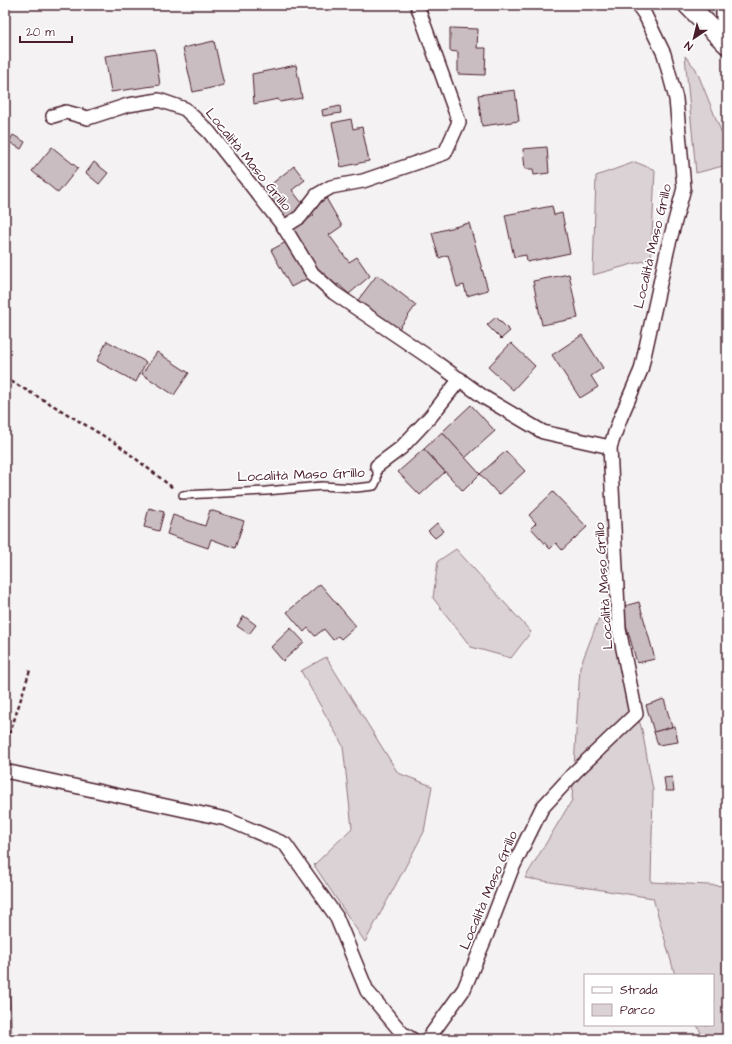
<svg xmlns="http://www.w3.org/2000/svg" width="732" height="1044" font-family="'Architects Daughter',sans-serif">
	<rect width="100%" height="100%" fill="#f4f2f2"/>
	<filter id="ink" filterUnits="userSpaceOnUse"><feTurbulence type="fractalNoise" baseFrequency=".025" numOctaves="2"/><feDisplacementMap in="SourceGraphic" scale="8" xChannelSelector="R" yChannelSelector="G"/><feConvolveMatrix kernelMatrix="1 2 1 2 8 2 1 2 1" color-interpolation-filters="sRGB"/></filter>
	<g filter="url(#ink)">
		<polygon fill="#e7e2e3" points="707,5 727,5 727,27 710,12"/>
		<g fill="#dbd2d5" stroke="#927880">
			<polygon points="685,56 696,69 727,146 727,165 696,173"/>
			<polygon points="635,162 655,170 651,259 593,275 596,176"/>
			<polygon points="456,549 531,632 511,658 471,647 433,598 438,561"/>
			<polygon points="604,605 642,730 653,790 651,882 727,886 727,1039 704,1039 697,1025 713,1025 713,975 675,975 653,898 525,878 572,800 580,667"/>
			<polygon points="326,657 398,773 432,786 424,832 365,942 314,865 352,828 343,746 301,671"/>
			<polygon points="5,958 8,958 12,1039 5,1039"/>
		</g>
		<g fill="#cabdc1" stroke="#4a1f2b">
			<polygon points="450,28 478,29 477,48 486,48 485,75 458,74 458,52 450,51"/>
			<polygon points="214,41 224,85 193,92 183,48"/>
			<polygon points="155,49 160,85 111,92 105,56"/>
			<polygon points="296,65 302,98 280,102 278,99 254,104 252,74"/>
			<polygon points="515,90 519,121 482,126 478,95"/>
			<polygon points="340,106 341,113 323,116 322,110"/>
			<polygon points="351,119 353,129 362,127 369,161 341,167 332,123"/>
			<polygon points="13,135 25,142 21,149 9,142"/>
			<polygon points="52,147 78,168 58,193 32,171"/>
			<polygon points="547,147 549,173 534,175 533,169 525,169 523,149"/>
			<polygon points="94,162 108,173 99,184 86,173"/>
			<polygon points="294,166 305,180 292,190 304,206 287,219 264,190"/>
			<polygon points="326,198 342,226 329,235 349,262 357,257 370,276 349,294 338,284 331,289 289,232 314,215 310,211"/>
			<polygon points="552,206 554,215 562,213 570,253 527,262 526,255 514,257 505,215"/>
			<polygon points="469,223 488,290 467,296 464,285 457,287 448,255 439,258 432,233"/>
			<polygon points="290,240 310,277 291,287 271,250"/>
			<polygon points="569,274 578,318 542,325 533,281"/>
			<polygon points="377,275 416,305 398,330 358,300"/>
			<polygon points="496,317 510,331 501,339 487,325"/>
			<polygon points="582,335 603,368 591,376 598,387 580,398 552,355"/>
			<polygon points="107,341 146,362 136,382 97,361"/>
			<polygon points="511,343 535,366 513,390 488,367"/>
			<polygon points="157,352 189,373 174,395 142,374"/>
			<polygon points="471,405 495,431 465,458 442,432"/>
			<polygon points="442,432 480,474 463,491 424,449"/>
			<polygon points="424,449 445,472 420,495 398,472"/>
			<polygon points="506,451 525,471 499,495 480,474"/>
			<polygon points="553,492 587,527 562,550 556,543 550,549 531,528 536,523 529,515"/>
			<polygon points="149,508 164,512 159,531 144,527"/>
			<polygon points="210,510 244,521 235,548 211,539 208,548 167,534 173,515 205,526"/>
			<polygon points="437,523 444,531 435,538 428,531"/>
			<polygon points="320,584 356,626 341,639 338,636 333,640 324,629 315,636 308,628 304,632 287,612"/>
			<polygon points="639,602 655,659 637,663 621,607"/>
			<polygon points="244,616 256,625 249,634 237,626"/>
			<polygon points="291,628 304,642 283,661 271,647"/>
			<polygon points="664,699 672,727 654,732 646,705"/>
			<polygon points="675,726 678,742 658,745 654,732"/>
			<polygon points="672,777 674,791 666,791 664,778"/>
		</g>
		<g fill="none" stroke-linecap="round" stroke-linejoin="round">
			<g stroke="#4a1f2b" stroke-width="10">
				<g id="lane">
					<polyline points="720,5 720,33"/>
					<polyline points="183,495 266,491 322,486 356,488 374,486 377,480 377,466"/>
				</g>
			</g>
			<g stroke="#4a1f2b" stroke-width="16">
				<g id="street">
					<polyline points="53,116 66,112 88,118 128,105 159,100 185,109 209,132 284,227 300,217 317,195 331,187 363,181 445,153 459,122 417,5"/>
					<polyline points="284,227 312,273 334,293 430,358 485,398 543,432 610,447"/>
					<polyline points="377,466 401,448 431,416 460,379"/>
					<polyline points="5,771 226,819 285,844 336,916 367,991 402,1033 412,1039"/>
					<polyline points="428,1039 464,989 487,934 511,871 542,808 575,772 636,714 619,629 610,447 620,419 641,370 668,247 684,188 676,99 664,54 645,15 638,5"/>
				</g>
			</g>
			<g stroke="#4a1f2b" stroke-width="22">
				<polyline id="secondary" points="688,5 727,44"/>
			</g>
			<g stroke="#4a1f2b" stroke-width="2.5" stroke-dasharray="4 3" stroke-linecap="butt">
				<polyline points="5,378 49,403 117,444 173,488"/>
				<polyline points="5,740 11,730 30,670"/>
			</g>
			<use href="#lane" stroke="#fff" stroke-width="7"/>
			<use href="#street" stroke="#fff" stroke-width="13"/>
			<use href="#secondary" stroke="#fff" stroke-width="19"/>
		</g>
	</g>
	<g text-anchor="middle" stroke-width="3.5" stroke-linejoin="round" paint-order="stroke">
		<g font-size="14" fill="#4a1f2b" stroke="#fff">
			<text transform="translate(249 159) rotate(51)" y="5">Località Maso Grillo</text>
			<text transform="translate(652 246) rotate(-77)" y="5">Località Maso Grillo</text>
			<text transform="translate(301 474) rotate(-2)" y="5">Località Maso Grillo</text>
			<text transform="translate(603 586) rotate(-94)" y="5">Località Maso Grillo</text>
			<text transform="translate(488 890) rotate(-67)" y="5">Località Maso Grillo</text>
		</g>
	</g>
	<rect width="732" height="1044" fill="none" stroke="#fff" stroke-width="20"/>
	<rect x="10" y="10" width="712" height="1024" fill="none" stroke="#4a1f2b" stroke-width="1.5" filter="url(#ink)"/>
	<rect x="584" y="974" width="130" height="52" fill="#ffffff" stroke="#b7a5aa"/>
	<rect x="592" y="987" width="20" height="6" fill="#ffffff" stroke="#b7a5aa"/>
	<text x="620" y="994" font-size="12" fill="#4a1f2b">Strada</text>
	<rect x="592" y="1004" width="20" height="12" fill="#dbd2d5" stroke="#b7a5aa"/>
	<text x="620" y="1014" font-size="12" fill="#4a1f2b">Parco</text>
	<g transform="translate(694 38) rotate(215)" stroke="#ffffff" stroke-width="3" paint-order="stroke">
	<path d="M0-3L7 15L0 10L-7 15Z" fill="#4a1f2b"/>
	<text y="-6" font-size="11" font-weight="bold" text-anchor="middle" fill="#4a1f2b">N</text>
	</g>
	<path d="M20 36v6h52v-6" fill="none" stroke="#4a1f2b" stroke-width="2"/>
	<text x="26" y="36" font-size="12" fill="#4a1f2b" stroke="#ffffff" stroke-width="3" paint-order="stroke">20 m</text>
</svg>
